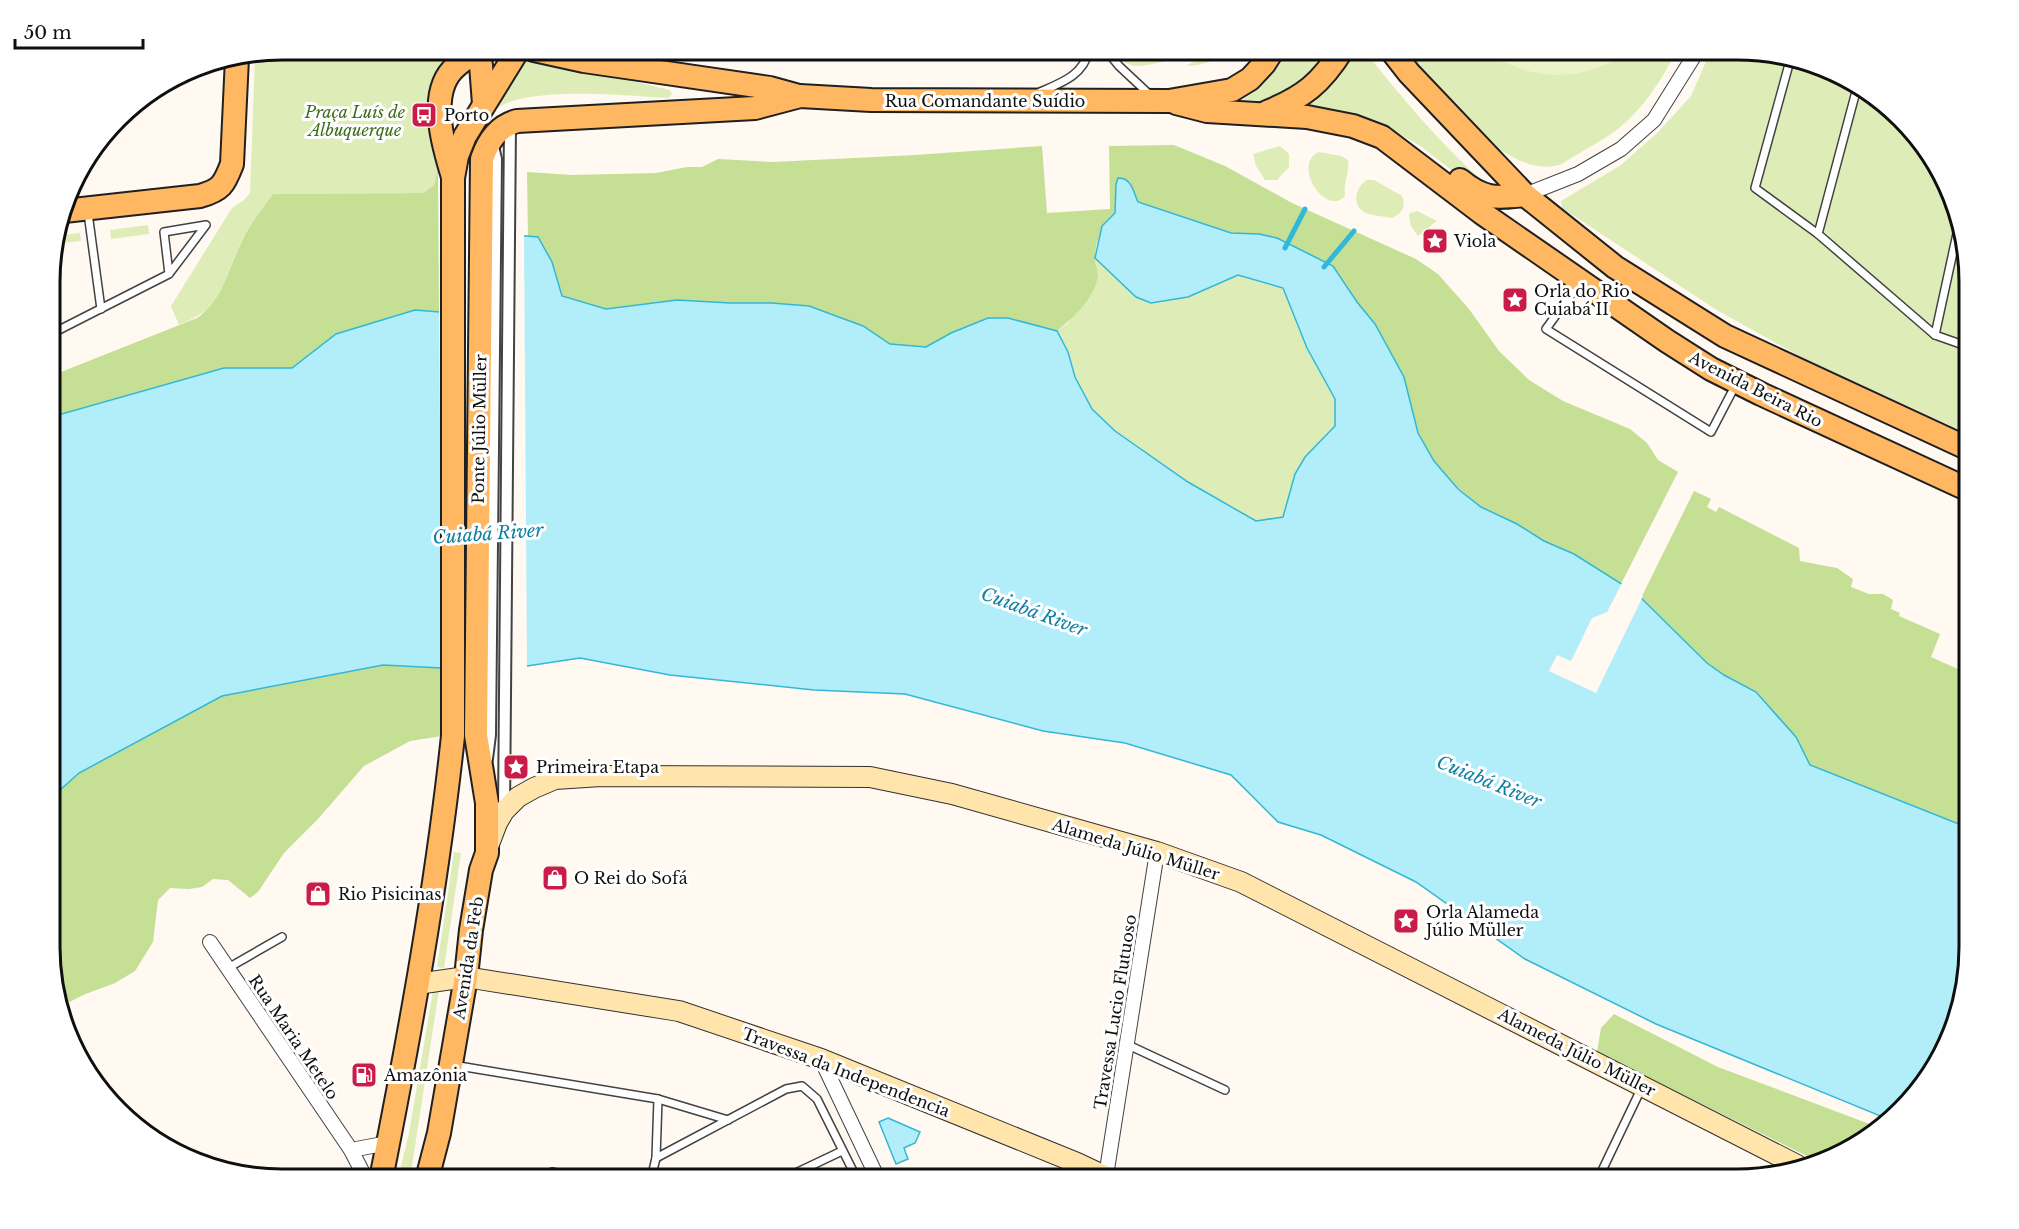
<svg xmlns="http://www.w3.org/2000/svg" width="2019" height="1229" font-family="'Libre Baskerville',serif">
	<rect width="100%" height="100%" fill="#fff9f1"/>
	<g fill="#deedb7">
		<path d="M282 50H460L435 151 438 169 434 185 425 193 273 194C261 210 249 226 240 244 221 285 226 306 179 325L171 306 232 208 244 200 250 193 255 55Z"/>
		<path d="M1110 50H1199C1188 57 1152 65 1139 66 1127 66 1117 58 1110 50Z"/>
		<path d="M1215 50H1231C1218 61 1203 65 1186 66Z"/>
		<path d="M1288 50H1364C1402 98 1441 145 1487 185L1481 193 1419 145 1394 131 1366 121 1224 110C1253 95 1274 79 1288 50Z"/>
		<path d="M1405 50H1677C1662 79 1645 107 1618 129 1601 142 1580 152 1562 164 1506 184 1436 87 1405 50Z"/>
		<polygon points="1711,50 1738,50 1798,58 1854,81 1901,117 1938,165 1969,266 1969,434 1803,358 1715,309 1562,208 1561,201 1621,165 1657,133 1691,96"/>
		<path d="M522 55 670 90 672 94 669 98C627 96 529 85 496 109 479 122 473 151 466 170L462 165 483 115Z"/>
		<polygon points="1280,146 1289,154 1289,167 1277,180 1265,180 1256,166 1253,154"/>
		<path d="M1319 152 1341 156 1348 160C1350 172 1343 182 1345 196 1326 218 1291 164 1319 152Z"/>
		<path d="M1367 180H1374L1402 196C1407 207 1401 215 1391 218 1383 216 1373 216 1366 213 1351 206 1355 187 1367 180Z"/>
		<polygon points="1417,211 1437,221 1418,236 1411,226 1409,216 1410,213"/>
		<polygon points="148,225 149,234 111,239 110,230"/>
		<polygon points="80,233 81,241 54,244 56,236"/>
		<path d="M1095 258 1136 296 1188 297 1238 275 1283 288 1307 348 1335 399V426L1295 474 1283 517C1276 518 1263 523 1256 521 1251 520 1238 510 1233 507 1186 481 1129 451 1094 410 1076 390 1069 355 1057 331L1068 323 1098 275Z"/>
		<polygon points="454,852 461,853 444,968 437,967"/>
		<polygon points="439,990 410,1179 398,1179 409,1133 433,991"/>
	</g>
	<g fill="#c5df95">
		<path d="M1174 145 1225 166 1292 203 1416 259 1438 274 1469 309 1499 351 1529 380 1563 401 1630 429 1647 443 1658 460 1678 472 1621 584 1574 554 1544 541 1517 524 1481 507 1458 488 1434 461 1418 433 1411 408 1388 349 1375 324 1357 302 1346 284 1259 234 1231 233 1138 202 1130 182 1116 184 1115 213C1102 227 1096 237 1095 258 1095 264 1098 270 1098 276 1094 299 1074 317 1057 331L1008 318H988L951 333 926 347 890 344 863 326 809 306 772 303H730L677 300 606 309 562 296 552 262 538 237 528 236 527 172 572 175 656 173 687 167H702L718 159 773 162 915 155 1042 146 1047 213 1110 209 1109 146Z"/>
		<path d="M438 169 439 312 415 310 336 334 292 368H224L51 417V376L197 318C225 298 227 270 242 241 250 224 262 209 273 194L424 193 434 185Z"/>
		<polygon points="1694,491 1711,499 1707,507 1716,512 1719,507 1799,548 1800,561 1837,568 1853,579 1851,587 1869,594 1883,594 1893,600 1891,609 1900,613 1899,616 1940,634 1931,657 1969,674 1969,828 1810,765 1796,737 1707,663 1641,598"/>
		<polygon points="383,665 442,668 442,736 410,741 364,766 318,819 284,853 258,892 250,898 228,880 213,879 202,887 189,889 170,888 158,900 153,942 135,971 115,983 83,995 62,1006 51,977 51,798 79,773 222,696"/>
		<polygon points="1614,1014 1718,1067 1880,1128 1854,1148 1815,1160 1597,1052 1601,1028"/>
	</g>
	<path fill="#edf3c9" d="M1485 50H1539L1553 51 1629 50C1587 84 1527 82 1485 50Z"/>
	<g fill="#b1eefa" stroke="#33b7d7" stroke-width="1.5">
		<path d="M1118 178C1132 178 1133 191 1138 202L1231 233 1259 234 1277 238 1333 266 1357 302 1375 324 1404 377 1418 433 1434 461 1458 489 1481 507 1517 524 1544 541 1574 554 1636 593 1707 663 1724 675 1756 692 1796 737 1810 765 1969 828V962L1938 1064 1901 1112 1890 1120 1656 1024 1525 959 1416 882 1321 835 1278 822 1231 775 1125 743 1043 731 905 694 814 690 670 675 580 658 527 666 442 668 383 665 222 696 79 773 51 798V417L224 368H292L336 334 415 310 439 312 458 290 513 235 538 237 552 262 562 296 606 309 677 300 730 303H772L809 306 863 326 890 344 926 347 951 333 988 318H1008L1057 331 1068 352 1075 377 1092 409 1115 431 1188 482 1256 521 1283 517 1295 474 1305 457 1335 426V399L1307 348 1283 288 1238 275 1188 297 1151 303 1136 297 1095 258 1102 226 1115 213 1116 184Z"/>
		<polygon points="888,1118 920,1132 915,1143 904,1148 908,1159 896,1164 879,1122"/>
	</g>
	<g fill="#fff9f1">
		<polygon points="513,232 524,233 527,669 442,671 439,307 456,288 470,258 492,242"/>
		<polygon points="1623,581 1643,596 1596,693 1549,671 1557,655 1571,661 1592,618 1607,612"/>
	</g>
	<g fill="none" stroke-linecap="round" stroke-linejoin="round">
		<g stroke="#33b7d7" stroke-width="5">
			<polyline points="1285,248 1305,209"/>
			<polyline points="1324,267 1354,231"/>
		</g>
		<g stroke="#424242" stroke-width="10">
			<g id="service">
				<polyline points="1106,50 1119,66 1150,95"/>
				<polyline points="1791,57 1755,188 1818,234 1935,335 1969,347"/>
				<path d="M1040 92C1061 83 1084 75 1089 50"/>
				<polyline points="88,213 101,309"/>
				<polyline points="1818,234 1858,84"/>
				<polyline points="1579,283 1546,329 1711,432 1735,386"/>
				<polyline points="51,334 169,274 206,225 164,232 169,274"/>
				<polyline points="1935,335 1958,229"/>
				<polyline points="228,968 282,937"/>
				<polyline points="1126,1044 1225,1090"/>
				<polyline points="453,1065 658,1099 656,1158 786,1089 802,1086 817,1099 857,1179"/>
				<polyline points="658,1099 728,1120"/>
				<polyline points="552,1172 584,1179"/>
				<polyline points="651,1179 656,1158"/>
				<polyline points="783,1179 842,1151"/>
				<polyline points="1070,1179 1076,1165"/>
				<polyline points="1598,1179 1642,1087"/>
			</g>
		</g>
		<g stroke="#424242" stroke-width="14">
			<g id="pedestrian">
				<polyline points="487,759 490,735 496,159 492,142"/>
				<polyline points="504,810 510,124"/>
			</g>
		</g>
		<g stroke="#424242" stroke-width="16">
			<g id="minor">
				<polyline points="1525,195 1578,174 1621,149 1654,120 1694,56 1697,50"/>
				<polyline points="210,942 351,1150 366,1179"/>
				<polyline points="821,1059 878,1179"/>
				<polyline points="351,1150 388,1143"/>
				<polyline points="1106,1176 1157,852"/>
			</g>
		</g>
		<g stroke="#313131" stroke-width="22">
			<g id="secondary">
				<polyline points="489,844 497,823 504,811 518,797 534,788 555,779 601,776 870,777 952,794 1157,852 1241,882 1797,1165"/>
				<polyline points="417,984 466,977 679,1011 821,1059 1077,1163 1111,1179"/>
			</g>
		</g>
		<g stroke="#202020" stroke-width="26">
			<g id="primary">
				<polyline points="477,50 481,65 484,104"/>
				<polyline points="534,50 584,61 770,88 799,96"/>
				<polyline points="1391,50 1409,73 1525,195 1615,267 1725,336 1969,449"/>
				<polyline points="1176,103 1207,111 1307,117 1353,126 1382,137 1482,213 1667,341 1711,369 1761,394 1969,490"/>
				<path d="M1267 112C1304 97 1321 83 1342 50"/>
				<path d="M453 177C444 148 430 101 449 74 456 64 468 57 478 50"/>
				<path d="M1460 180C1484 200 1496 198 1525 195"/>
				<path d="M64 211 200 196C221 190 224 185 232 164L237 58"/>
				<path d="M381 1179C410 1033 437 885 453 736V178L457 156 465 136 518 50"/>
				<path d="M427 1179 439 1133 466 977 471 930 481 870 487 853V803L476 735 482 159C488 141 498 126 517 121L755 108 800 96 871 100 1169 101 1232 90 1250 79 1264 64 1273 50"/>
			</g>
		</g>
		<use href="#service" stroke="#fff" stroke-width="7"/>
		<use href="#pedestrian" stroke="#fff" stroke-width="10"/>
		<use href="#minor" stroke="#fff" stroke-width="14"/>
		<use href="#secondary" stroke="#ffe5ac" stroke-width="20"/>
		<use href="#primary" stroke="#ffb861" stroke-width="22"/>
	</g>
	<defs>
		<g id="bus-square" transform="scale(1.35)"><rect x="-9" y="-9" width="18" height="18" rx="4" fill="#c91c48" stroke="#fff"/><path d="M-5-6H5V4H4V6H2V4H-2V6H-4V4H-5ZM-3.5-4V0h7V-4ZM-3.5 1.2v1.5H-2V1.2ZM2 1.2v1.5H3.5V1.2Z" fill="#fff"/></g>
		<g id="sight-square" transform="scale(1.35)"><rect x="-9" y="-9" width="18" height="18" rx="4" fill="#c91c48" stroke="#fff"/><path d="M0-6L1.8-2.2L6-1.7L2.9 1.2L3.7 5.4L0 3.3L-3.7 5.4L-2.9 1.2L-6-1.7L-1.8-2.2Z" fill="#fff"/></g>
		<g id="shop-square" transform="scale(1.35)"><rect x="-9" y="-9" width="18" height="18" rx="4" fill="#c91c48" stroke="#fff"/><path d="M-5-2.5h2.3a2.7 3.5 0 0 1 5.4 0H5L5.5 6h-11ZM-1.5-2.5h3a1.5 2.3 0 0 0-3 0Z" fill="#fff"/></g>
		<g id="fuel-square" transform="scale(1.35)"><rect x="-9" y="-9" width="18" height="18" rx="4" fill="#c91c48" stroke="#fff"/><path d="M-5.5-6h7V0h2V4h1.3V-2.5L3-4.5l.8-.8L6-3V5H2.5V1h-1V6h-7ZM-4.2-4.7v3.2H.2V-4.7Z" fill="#fff"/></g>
	</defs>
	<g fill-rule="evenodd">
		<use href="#bus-square" x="424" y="115"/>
		<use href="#sight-square" x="1435" y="241"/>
		<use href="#sight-square" x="1515" y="300"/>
		<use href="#sight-square" x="516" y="767"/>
		<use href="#shop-square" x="555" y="878"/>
		<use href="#shop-square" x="318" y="894"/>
		<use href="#sight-square" x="1406" y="921"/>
		<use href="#fuel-square" x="364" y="1075"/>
	</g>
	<g text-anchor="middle" stroke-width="6" stroke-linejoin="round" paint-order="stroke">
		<g font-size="16" fill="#0f0f0f" stroke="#fff">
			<text x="985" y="107">Rua Comandante Suídio</text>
			<text transform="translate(1756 389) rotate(27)" y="6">Avenida Beira Rio</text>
			<text transform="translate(479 429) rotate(-89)" y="6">Ponte Júlio Müller</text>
			<text transform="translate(1136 849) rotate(17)" y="6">Alameda Júlio Müller</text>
			<text transform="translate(468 958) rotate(-81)" y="6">Avenida da Feb</text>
			<text transform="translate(1115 1012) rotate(-81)" y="6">Travessa Lucio Flutuoso</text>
			<text transform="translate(294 1037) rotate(56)" y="6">Rua Maria Metelo</text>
			<text transform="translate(1577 1052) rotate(27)" y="6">Alameda Júlio Müller</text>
			<text transform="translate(846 1072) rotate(21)" y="6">Travessa da Independencia</text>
		</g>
		<g font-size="16" font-style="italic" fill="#3c6c1a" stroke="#fff">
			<text x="355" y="118">Praça Luís de<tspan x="355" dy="18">Albuquerque</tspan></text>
		</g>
		<g font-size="16" fill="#0f0f0f" stroke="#fff" text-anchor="start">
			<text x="444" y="121">Porto</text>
			<text x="1454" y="247">Viola</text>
			<text x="1534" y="297">Orla do Rio<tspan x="1534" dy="18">Cuiabá II</tspan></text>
			<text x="536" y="773">Primeira Etapa</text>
			<text x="574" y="884">O Rei do Sofá</text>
			<text x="338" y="900">Rio Pisicinas</text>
			<text x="1426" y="918">Orla Alameda<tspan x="1426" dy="18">Júlio Müller</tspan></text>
			<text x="384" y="1081">Amazônia</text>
		</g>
		<g font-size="18" font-style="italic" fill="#0e80a2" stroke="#fff">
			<text transform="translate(488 534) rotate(-4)" y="6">Cuiabá River</text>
			<text transform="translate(1034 612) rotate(20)" y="6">Cuiabá River</text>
			<text transform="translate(1489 782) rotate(22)" y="6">Cuiabá River</text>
		</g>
	</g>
	<path d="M0 0H2019V1229H0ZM282 60H1737A222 222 0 0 1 1959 282V947A222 222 0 0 1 1737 1169H282A222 222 0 0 1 60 947V282A222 222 0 0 1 282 60Z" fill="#fff" fill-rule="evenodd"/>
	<path fill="none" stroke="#0f0f0f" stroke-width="3" d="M282 60H1737A222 222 0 0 1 1959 282V947A222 222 0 0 1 1737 1169H282A222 222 0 0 1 60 947V282A222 222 0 0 1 282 60Z"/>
	<path d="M15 39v9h128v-9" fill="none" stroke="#0f0f0f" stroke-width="3"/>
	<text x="24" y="39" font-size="18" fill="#0f0f0f" stroke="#ffffff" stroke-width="4.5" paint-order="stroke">50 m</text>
</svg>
